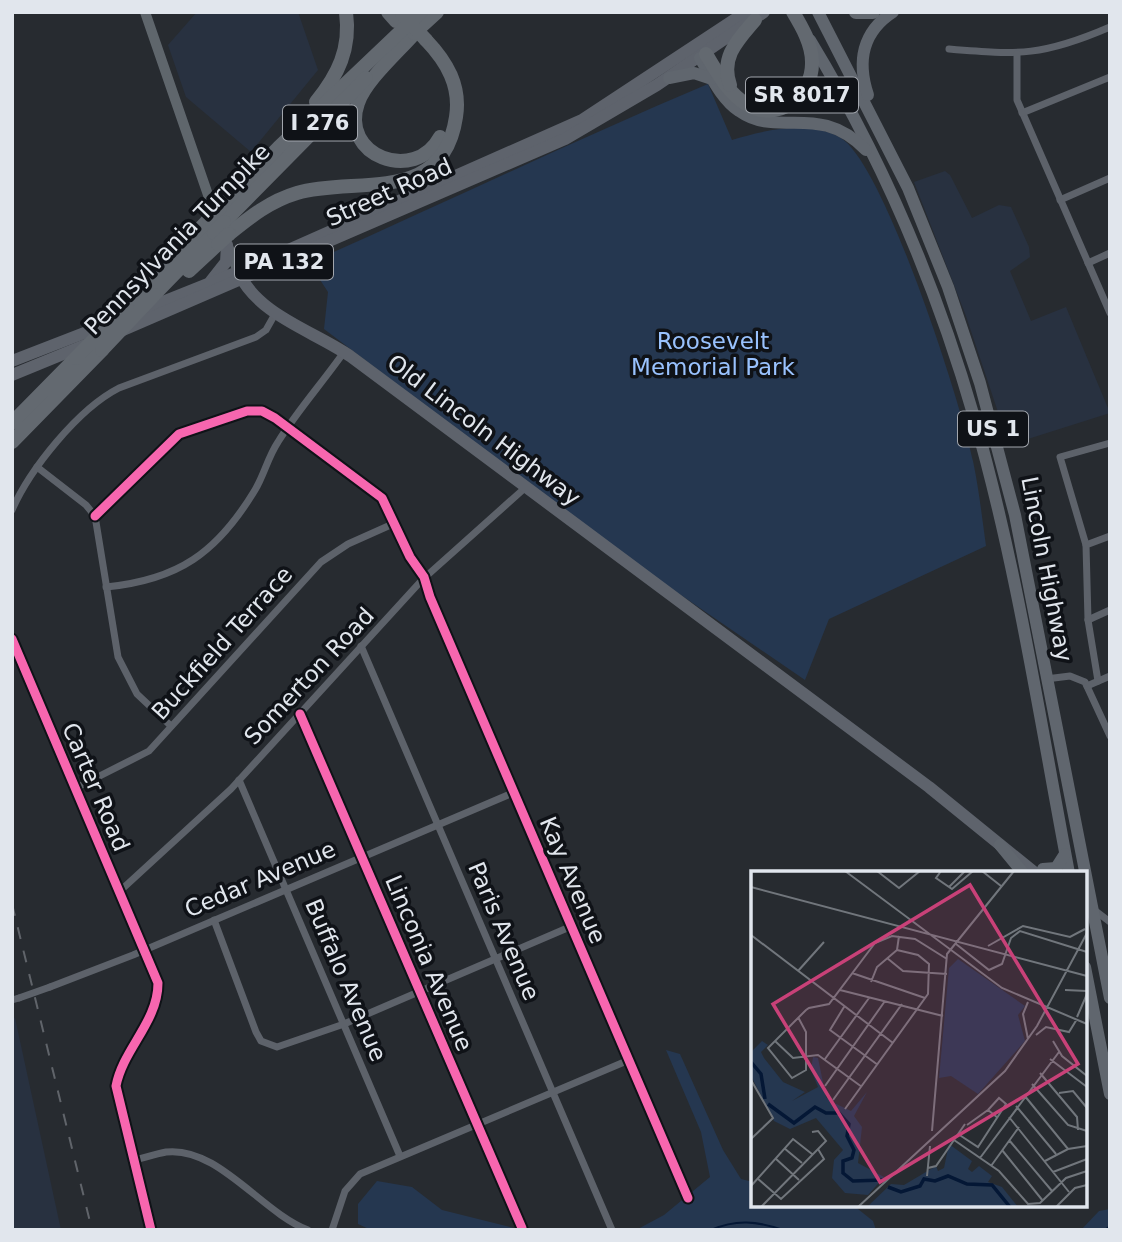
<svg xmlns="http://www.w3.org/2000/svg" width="1122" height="1242" font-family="'DejaVu Sans',sans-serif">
	<rect width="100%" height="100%" fill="#272b30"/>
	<g fill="#283140">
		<polygon points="197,12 298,12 318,70 251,152 186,97 168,45"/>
		<polygon points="945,171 950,175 972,218 999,205 1011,207 1029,247 1030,257 1010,271 1031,321 1066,307 1110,413 1015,443 1007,439 966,316 914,182"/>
		<polygon points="15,1018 61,1230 12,1230 12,1019"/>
	</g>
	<g fill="#253750">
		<path d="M708 84 732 140C763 130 810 120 841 138 885 166 961 403 973 461 979 489 982 518 986 546L829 619 805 680 621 554 324 329 328 292 309 263C442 204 573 141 708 84Z"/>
		<polygon points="666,1050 680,1054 723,1150 741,1179 753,1182 753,1205 853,1205 873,1221 876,1230 636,1230 664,1215 710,1177 701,1132"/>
		<polygon points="377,1181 412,1187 442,1210 522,1230 371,1230 358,1224 358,1204"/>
		<polygon points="1110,1209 1110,1230 1081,1230 1099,1211"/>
	</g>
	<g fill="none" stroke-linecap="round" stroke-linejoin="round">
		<g stroke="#041735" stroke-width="2">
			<path d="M711 1230C736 1219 757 1221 783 1230"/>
			<polyline points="1105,1230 1110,1226"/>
		</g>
		<g stroke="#5d626a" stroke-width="7">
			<path d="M949 49C1020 55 1043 56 1110 27"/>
			<polyline points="1017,54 1017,100 1110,313"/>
			<polyline points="1022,113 1110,77"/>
			<polyline points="1060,200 1110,178"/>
			<polyline points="1088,263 1110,253"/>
			<polyline points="37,467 86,505 95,516 118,657 137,694 171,726"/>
			<path d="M12 510C30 469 78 409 119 388L256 337 266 330 275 314"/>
			<polyline points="95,516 179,434 247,411 262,411 275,418 382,498 410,557 424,577 430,597 688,1198"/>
			<polyline points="1086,545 1060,457 1110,443"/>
			<path d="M106 587C178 580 217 553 255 490 264 475 268 457 278 442 297 411 323 382 344 352"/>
			<polyline points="1088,620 1110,610"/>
			<path d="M12 639 158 983C158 1022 123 1049 116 1086L151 1230"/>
			<polyline points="361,646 612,1230"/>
			<polyline points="1046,679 1070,676 1085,682 1110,736"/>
			<polyline points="1098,681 1088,620 1086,545 1110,536"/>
			<polyline points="1087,686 1110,676"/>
			<polyline points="300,714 522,1228"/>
			<polyline points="239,780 400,1156"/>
			<polyline points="76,788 149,751 321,562 348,544 395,523"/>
			<polyline points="120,891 231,789 422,580 526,487"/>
			<polyline points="1093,909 1110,922"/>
			<polyline points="214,920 256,1032 261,1041 277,1047 344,1024 572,926"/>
			<polyline points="50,987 133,955 515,792"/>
			<polyline points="12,1000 19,998"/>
			<path d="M134 1160C144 1158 155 1154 166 1152 218 1146 261 1212 308 1230"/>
			<polyline points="332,1230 345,1191 360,1174 629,1060"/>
		</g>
		<g stroke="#5f666c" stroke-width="10">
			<polyline points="145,12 216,218"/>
			<polyline points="228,246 238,272"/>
		</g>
		<g stroke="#5e636c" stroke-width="12">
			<path d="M238 272C259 316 312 330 350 356L929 787 1035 873"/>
			<polyline points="211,281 226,262 227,245"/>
			<polyline points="140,311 250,267 582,120 746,12"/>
			<polyline points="123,330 565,139 657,85 764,12"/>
			<polyline points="12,361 110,323"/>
			<polyline points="12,375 90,343"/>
		</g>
		<g stroke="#60666e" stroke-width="12">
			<polyline points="818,12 908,188 948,287 980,383 1015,515 1110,998"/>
			<path d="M810 40C881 157 936 285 974 417 1017 566 1040 721 1069 873"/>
			<path d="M700 58C711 76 721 99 739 111 778 139 818 101 866 150"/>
			<polyline points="669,78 694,73 712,79"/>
			<path d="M868 95C857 62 862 32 893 12"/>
			<polyline points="1000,845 1023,873"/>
			<polyline points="1043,869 1056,868 1065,854"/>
			<polyline points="1085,967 1110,1094"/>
		</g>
		<g stroke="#636970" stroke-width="14">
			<polyline points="388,12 396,21"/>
			<polyline points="856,12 873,12"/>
			<path d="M419 28C402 49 366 79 358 103 339 156 415 184 440 137"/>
			<polyline points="414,33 437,12"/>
			<path d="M706 54C717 72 727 92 746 104 777 124 813 96 812 62 812 44 802 27 793 12"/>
			<path d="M730 85C720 57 738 40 755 20"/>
			<path d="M316 102C338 75 351 49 346 12"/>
			<polyline points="220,208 279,147 421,12"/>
			<polyline points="224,222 366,78"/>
			<path d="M229 234C250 217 270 201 297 193 356 176 443 206 456 117 461 86 447 62 426 40"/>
			<polyline points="189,271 218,244"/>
			<polyline points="154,295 214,233"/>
			<polyline points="127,306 209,219"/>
			<polyline points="12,423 76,358"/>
			<polyline points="12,442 102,350"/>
		</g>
		<polyline stroke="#60646a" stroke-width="2" stroke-dasharray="12 12" stroke-linecap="butt" points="12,904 92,1230"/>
		<polyline stroke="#5d626a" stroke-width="7" points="19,998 50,987"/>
		<g stroke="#636970" stroke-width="14">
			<polyline points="402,14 426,40"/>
			<polyline points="209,219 220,208"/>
			<polyline points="214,233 224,222"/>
			<polyline points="218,244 229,234"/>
			<polyline points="102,350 154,295"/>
			<polyline points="76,358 127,306"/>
		</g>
		<g stroke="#0f1217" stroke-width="13">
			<g id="cycleway">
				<polyline points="95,516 179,434 247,411 262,411 275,418 382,498 410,557 424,577 430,597 688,1198"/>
				<path d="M12 639 158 983C158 1022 123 1049 116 1086L151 1230"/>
				<polyline points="300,714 522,1228"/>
			</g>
		</g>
		<use href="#cycleway" stroke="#f766af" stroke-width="9"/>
	</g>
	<g text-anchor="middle" stroke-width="7" stroke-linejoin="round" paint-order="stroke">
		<g fill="#0f1217" stroke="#a2a6ad" stroke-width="2">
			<rect x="746" y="77.5" width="112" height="35" rx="5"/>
			<rect x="283" y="105.5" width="74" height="35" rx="5"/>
			<rect x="235" y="244.5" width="98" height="35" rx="5"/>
			<rect x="958" y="411.5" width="70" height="35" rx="5"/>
		</g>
		<g font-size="21" font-weight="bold" fill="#e1e6ed">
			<text x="802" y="102">SR 8017</text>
			<text x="320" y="130">I 276</text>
			<text x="284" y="269">PA 132</text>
			<text x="993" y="436">US 1</text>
		</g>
		<g font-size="23" fill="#e1e6ed" stroke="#0f1217">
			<text transform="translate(389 192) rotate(-24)" y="8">Street Road</text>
			<text transform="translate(177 239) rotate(-46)" y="8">Pennsylvania Turnpike</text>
			<text transform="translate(484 430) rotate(37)" y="8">Old Lincoln Highway</text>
			<text transform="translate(1047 569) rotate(79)" y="8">Lincoln Highway</text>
			<text transform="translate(222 643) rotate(-48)" y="8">Buckfield Terrace</text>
			<text transform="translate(309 676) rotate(-47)" y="8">Somerton Road</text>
			<text transform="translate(96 787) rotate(67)" y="8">Carter Road</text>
			<text transform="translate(260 879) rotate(-23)" y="8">Cedar Avenue</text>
			<text transform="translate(573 880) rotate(67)" y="8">Kay Avenue</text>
			<text transform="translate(504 931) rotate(67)" y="8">Paris Avenue</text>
			<text transform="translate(429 963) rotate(67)" y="8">Linconia Avenue</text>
			<text transform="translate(346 980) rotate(67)" y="8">Buffalo Avenue</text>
		</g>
		<g font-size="23" fill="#99c2fe" stroke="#0f1217">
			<text x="713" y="349">Roosevelt<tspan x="713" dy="26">Memorial Park</tspan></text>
		</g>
	</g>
	<g transform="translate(751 871)">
		<rect width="336" height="336" fill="#272b30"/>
		<path d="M207 88 274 135 267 144 274 170 227 223 200 205 188 207 198 97ZM11 170 17 174 10 181 13 187 32 211 54 221 41 230 67 216 60 199 62 186 67 187 75 226 81 231 100 240 116 221 103 245 111 256 107 292 133 306 117 324 94 322 81 307 83 289 92 279 65 247 39 258 23 250 0 205V181ZM198 273 221 290 217 298 221 301 228 295 241 305 237 311 251 316 267 336H116L140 313 153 314 185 295 187 300 193 297Z" fill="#253750"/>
		<path fill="none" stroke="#041735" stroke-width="3.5" d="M0 191 10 203 14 228M17 233 43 252 64 236 75 242H88L98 253 96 265 103 279 101 287 92 290V302L102 310 132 309M137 316 150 321 169 315 173 308 184 310 197 305 216 313 241 314 259 336"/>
		<path fill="none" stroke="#71767c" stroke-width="2" d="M94 0 251 117 336 153M126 0 148 17 169 0M190 0 185 7 201 18 222 0M231 0 250 15M0 16 336 105M198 16 214 0M0 64 142 172M205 73 238 99 251 93 260 67 269 60 336 81M237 75 272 55 319 66 334 58M136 87 152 100 196 103M47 100 73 71M101 102 174 127M120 111 126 96 146 79 148 65M89 119 192 145M314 119 336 120M277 131 272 143 277 168M93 136 79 159 127 194M47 146 55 161V199L41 207 17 177 55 139 58 137 78 133 124 72 141 65 164 68 196 88M326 146 336 123M285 164 295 156 318 161 326 148M24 170 42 187 67 184 111 216M302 170 311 185 336 205M74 188 118 127M299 188 336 216M289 202 326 246 327 259M0 209 22 247 0 268M281 213 317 254 336 260M74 215 134 130M308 222 322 220 336 237M273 224 317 278M82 229 151 133M265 235 305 283M94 238 177 123 178 93 167 84 146 79M258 246 318 321M216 254 237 239 247 247M181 260 196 83 263 0M207 263 227 276 255 233 248 227 237 239M203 269 248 300 277 333 289 332 315 307 336 300M258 269 301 320M33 277 51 292M251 279 292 330M24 287 48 309M229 287 308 181M294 290 317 278 336 275M240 295 268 256M177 297 185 295 214 253M302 301 336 288M176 305 179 275M6 307 30 328 73 288 67 278M0 315 42 268 61 283M10 336 75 270 67 260 61 261M107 336 254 200 286 155 336 62M305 336 324 317 336 314"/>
		<path fill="#c84178" fill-opacity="0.15" stroke="#c84178" stroke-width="3.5" d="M219 14 327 193 129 311 22 133Z"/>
		<rect width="336" height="336" fill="none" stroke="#e1e6ed" stroke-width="3.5"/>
	</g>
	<rect width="1122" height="1242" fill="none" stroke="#e1e6ed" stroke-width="28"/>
</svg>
